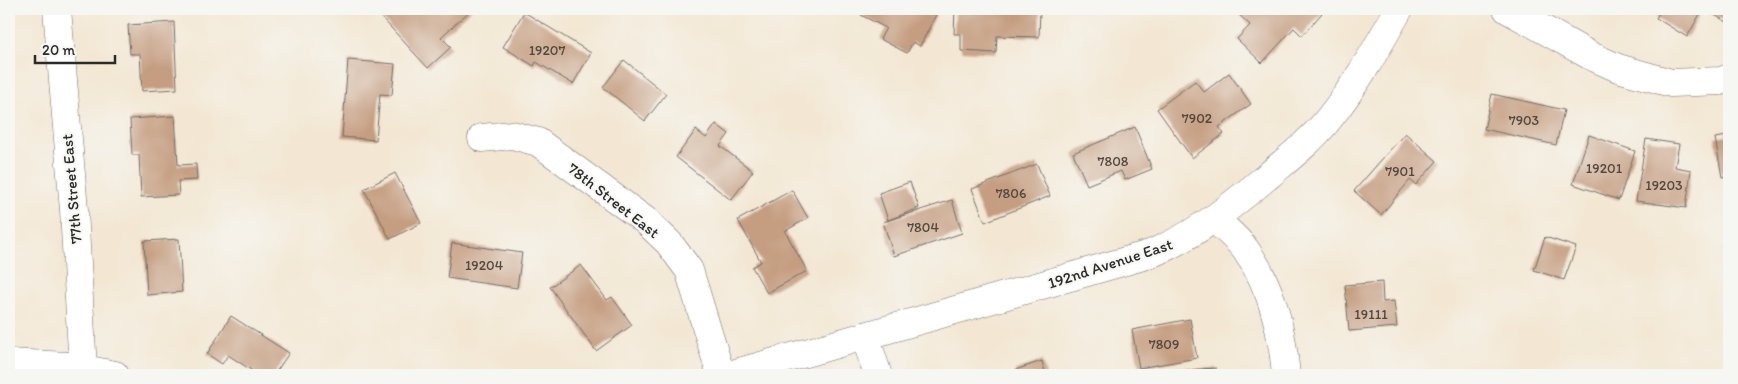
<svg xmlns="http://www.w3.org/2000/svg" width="1738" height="384" font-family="Itim,sans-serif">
	<rect width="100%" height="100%" fill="#f6f6f2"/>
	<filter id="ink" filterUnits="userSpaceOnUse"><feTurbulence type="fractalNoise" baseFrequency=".02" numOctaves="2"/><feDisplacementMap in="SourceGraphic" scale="10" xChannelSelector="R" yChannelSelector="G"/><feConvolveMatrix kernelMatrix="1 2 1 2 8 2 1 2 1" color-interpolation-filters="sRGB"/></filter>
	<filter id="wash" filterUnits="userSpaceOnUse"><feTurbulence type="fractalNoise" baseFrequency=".0096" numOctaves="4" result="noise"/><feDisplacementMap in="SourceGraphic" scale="20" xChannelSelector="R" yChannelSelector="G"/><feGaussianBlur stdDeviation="1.12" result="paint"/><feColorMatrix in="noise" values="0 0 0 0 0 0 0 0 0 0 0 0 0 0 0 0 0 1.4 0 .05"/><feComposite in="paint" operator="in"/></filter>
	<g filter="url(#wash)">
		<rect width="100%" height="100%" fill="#f3e7d3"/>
		<g id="blocks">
			<g fill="#c59d80">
				<polygon points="393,9 414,9 417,12 420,9 472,9 441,37 451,47 428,68 382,18"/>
				<polygon points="864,9 924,9 936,15 920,46 913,42 907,53 880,39 886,28 861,15"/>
				<polygon points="955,9 1040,9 1039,37 997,36 996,53 961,51 961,34 954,34"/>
				<polygon points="1239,9 1318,9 1322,13 1302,36 1294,28 1262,63 1237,39 1250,25 1236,12"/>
				<polygon points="1662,9 1703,9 1687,37 1656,18"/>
				<polygon points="1704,9 1729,9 1729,19 1727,22"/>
				<polygon points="524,12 591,53 573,84 536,62 534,66 503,47"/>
				<polygon points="174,22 177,89 142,91 140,54 130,54 128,25"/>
				<polygon points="348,60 395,64 392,95 380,94 376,140 342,137"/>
				<polygon points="624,60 666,94 645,121 603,87"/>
				<polygon points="1229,73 1251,104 1219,127 1224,134 1192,158 1157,109 1195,81 1204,92"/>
				<polygon points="1492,94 1564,110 1556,145 1484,129"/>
				<polygon points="175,116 178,165 196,164 197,180 178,181 179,195 141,197 139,155 132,155 130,119"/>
				<polygon points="716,124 729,134 720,146 753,171 731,200 676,157 696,130 706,138"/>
				<polygon points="1135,127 1152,169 1125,180 1121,171 1087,185 1073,153"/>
				<polygon points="1726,130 1729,130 1729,176 1722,177 1715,138 1727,136"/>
				<polygon points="1405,133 1437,161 1416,185 1410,180 1381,215 1354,191"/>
				<polygon points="1589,135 1635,151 1619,200 1573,184"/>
				<polygon points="1646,139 1679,144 1675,167 1691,170 1686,208 1636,201"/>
				<polygon points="1037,164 1050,196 985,222 972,189"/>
				<polygon points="395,173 421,223 390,239 364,189"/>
				<polygon points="910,182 919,208 888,220 879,193"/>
				<polygon points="792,190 808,218 785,231 807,271 767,293 752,267 761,262 738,220"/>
				<polygon points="952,200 962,233 894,256 883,222"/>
				<polygon points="1545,237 1576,247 1564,280 1534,270"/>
				<polygon points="179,239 182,292 147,295 144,241"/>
				<polygon points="452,243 522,253 517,288 447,278"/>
				<polygon points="581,265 607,300 612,297 632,325 596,351 550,287"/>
				<polygon points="1382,282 1383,302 1394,301 1397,327 1349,331 1345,285"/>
				<polygon points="231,316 289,353 274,375 259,375 228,355 222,364 207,354"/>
				<polygon points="1190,319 1197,358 1139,368 1132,330"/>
				<polygon points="1042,361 1046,375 1016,375 1015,370"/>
				<polygon points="1216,368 1216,375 1186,375 1186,370"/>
			</g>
		</g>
	</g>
	<g filter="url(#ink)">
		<use href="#blocks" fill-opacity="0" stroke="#716d66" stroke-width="1"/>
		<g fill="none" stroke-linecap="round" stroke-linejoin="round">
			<g stroke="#716d66" stroke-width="29">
				<g id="street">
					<polyline points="57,9 74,210 83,370"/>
					<polyline points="1507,9 1591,56 1618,68 1671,83 1721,81 1729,78"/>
					<polyline points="482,138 512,135 538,142 646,221 669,243 689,270 721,375"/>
					<path d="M1215 219C1225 229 1237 238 1245 249 1272 286 1282 330 1286 375"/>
					<polyline points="865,336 878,375"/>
					<polyline points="9,363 68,366 115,375"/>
					<path d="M729 375 1150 254C1197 235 1230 207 1269 175 1289 158 1311 141 1327 121 1356 85 1377 48 1399 9"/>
				</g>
			</g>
			<use href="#street" stroke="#fff" stroke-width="28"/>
		</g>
	</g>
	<g text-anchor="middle" stroke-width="4" stroke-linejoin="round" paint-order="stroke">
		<g font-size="14" fill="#524840">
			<text x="547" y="55">19207</text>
			<text x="1197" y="123">7902</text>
			<text x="1524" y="125">7903</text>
			<text x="1113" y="166">7808</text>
			<text x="1604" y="173">19201</text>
			<text x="1400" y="176">7901</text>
			<text x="1664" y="190">19203</text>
			<text x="1011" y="198">7806</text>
			<text x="923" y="232">7804</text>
			<text x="484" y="270">19204</text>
			<text x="1371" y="319">19111</text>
			<text x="1164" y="349">7809</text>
		</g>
		<g font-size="16" fill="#2b2b2b" stroke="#f6f6f2">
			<text transform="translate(71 189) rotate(-95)" y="6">77th Street East</text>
			<text transform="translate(614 200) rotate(38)" y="6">78th Street East</text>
			<text transform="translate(1110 263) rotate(-18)" y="6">192nd Avenue East</text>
		</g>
	</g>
	<rect width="1738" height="384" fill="none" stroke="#f6f6f2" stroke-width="30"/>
	<path d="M35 55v8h80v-8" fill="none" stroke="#2b2b2b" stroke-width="2.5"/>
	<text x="42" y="55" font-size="15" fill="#2b2b2b" stroke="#f6f6f2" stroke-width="4" paint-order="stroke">20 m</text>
</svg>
